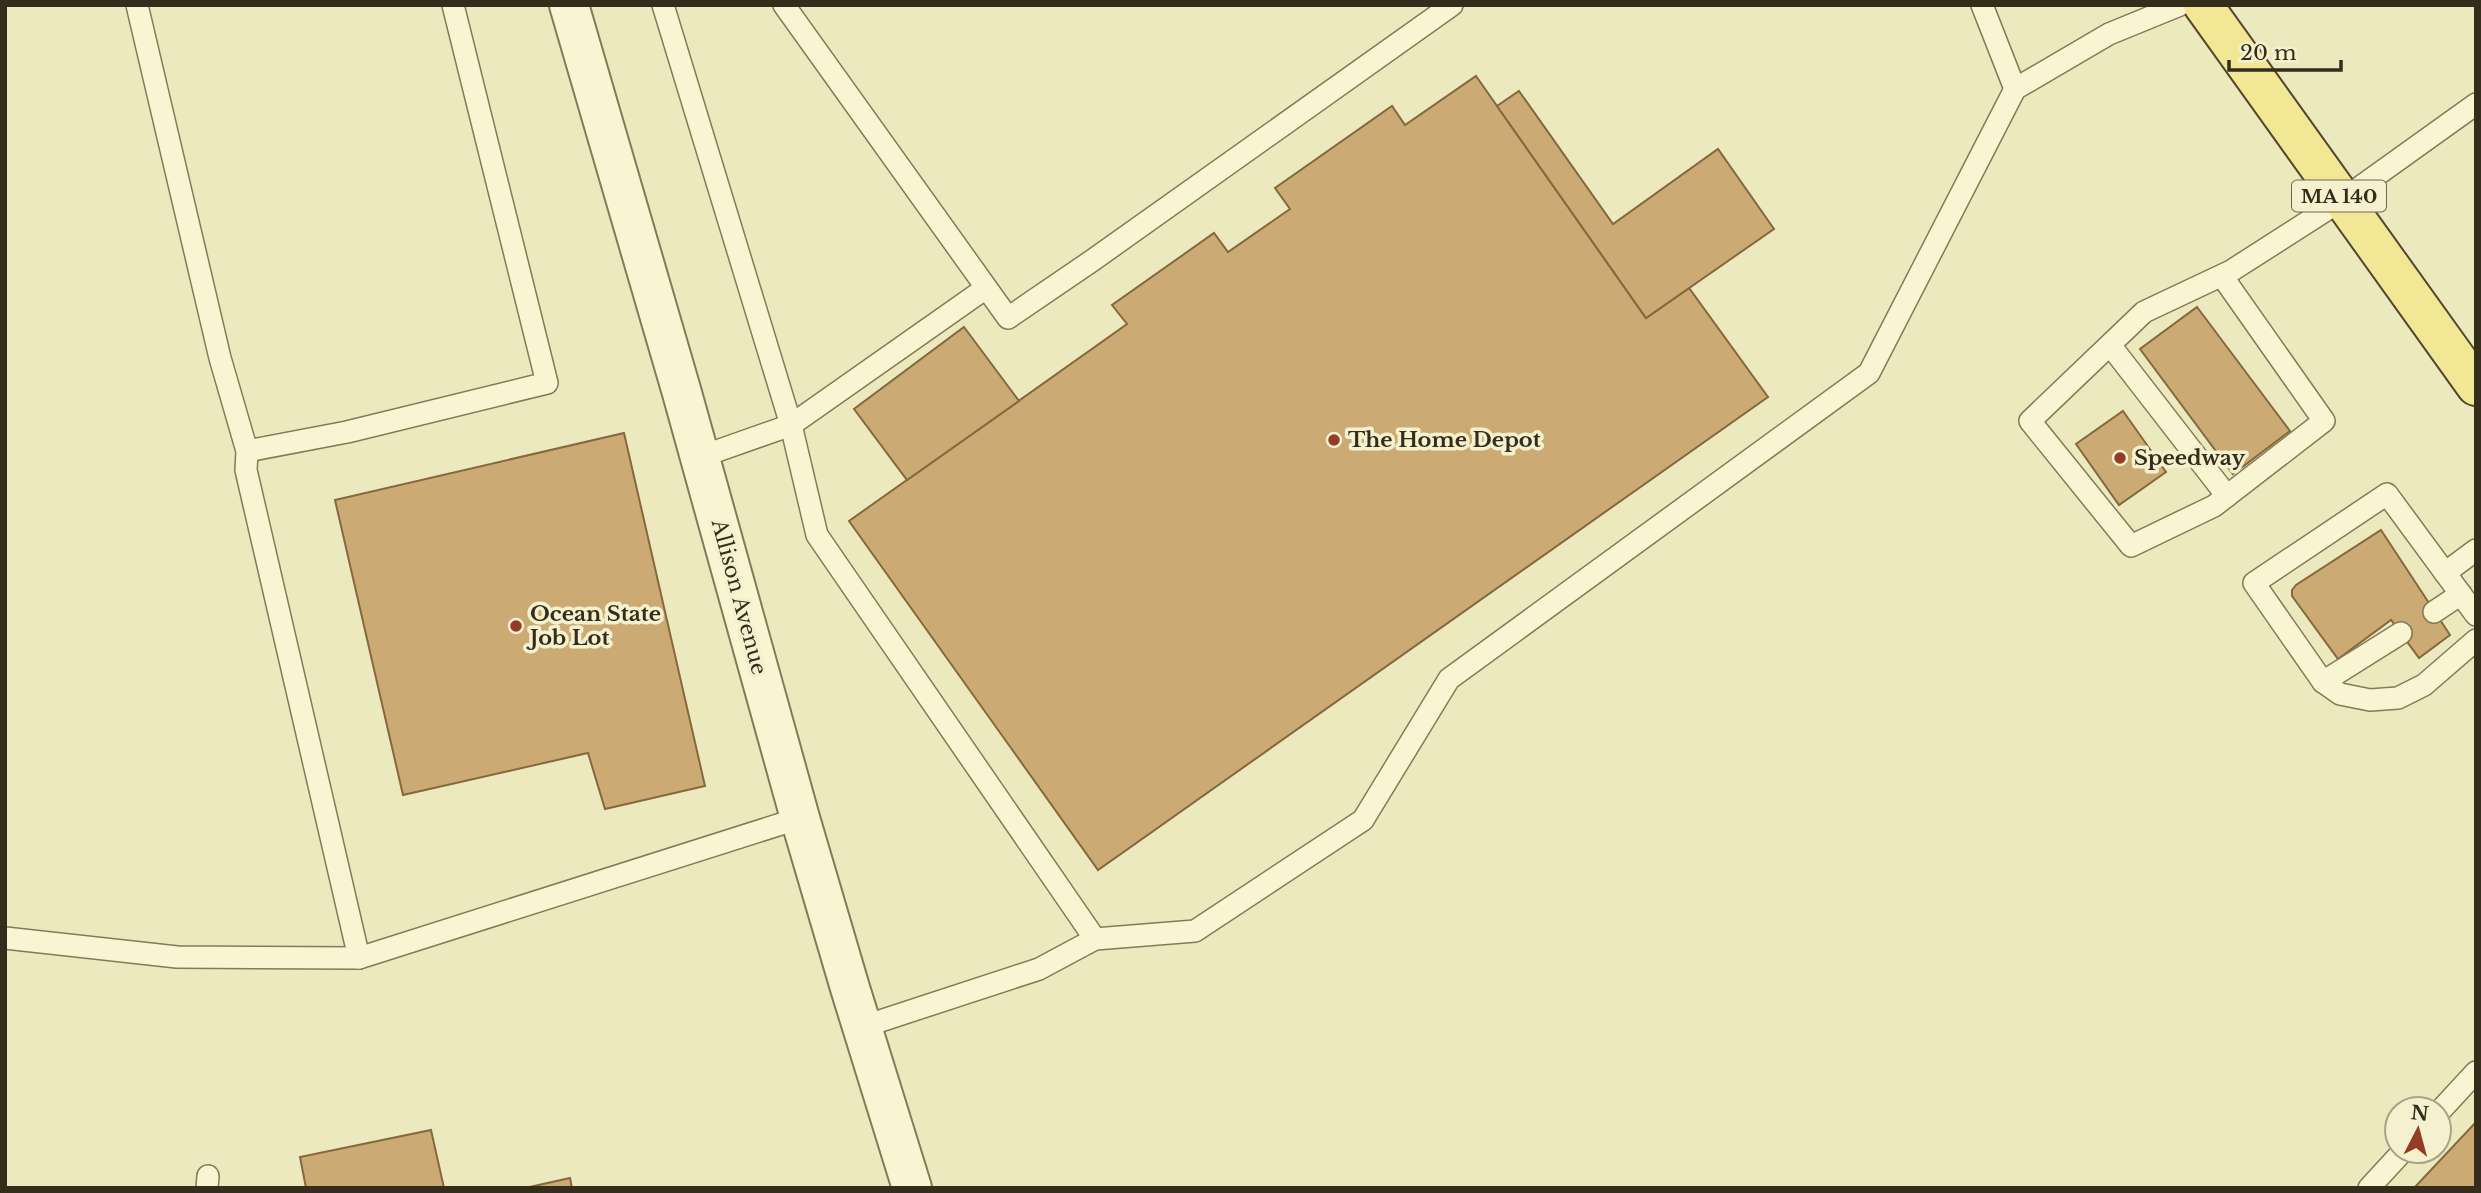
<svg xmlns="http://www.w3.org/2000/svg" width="2481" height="1193" font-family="'Libre Baskerville',serif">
	<rect width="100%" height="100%" fill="#ede9bf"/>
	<g fill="#ccaa74" stroke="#85683d" stroke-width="2">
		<polygon points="1476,76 1646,318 1689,288 1768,397 1098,870 849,521 1127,324 1112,305 1214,233 1228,252 1290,209 1275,188 1392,106 1405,125"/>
		<polygon points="1519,91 1613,224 1718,149 1774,229 1646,318 1497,106"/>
		<polygon points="2197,307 2290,431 2233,474 2140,349"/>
		<polygon points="964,327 1019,401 907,480 854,409"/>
		<polygon points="2123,411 2166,472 2119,505 2076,444"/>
		<polygon points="624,433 705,786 605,809 588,753 403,795 335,500"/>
		<polygon points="2381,530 2450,635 2419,658 2391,620 2338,659 2292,596 2292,590 2296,585"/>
		<polygon points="2476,1122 2476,1188 2414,1188"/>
		<polygon points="431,1130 444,1188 306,1188 300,1157"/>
		<polygon points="570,1178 572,1188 525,1188"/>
	</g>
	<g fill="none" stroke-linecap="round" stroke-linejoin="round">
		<g stroke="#867957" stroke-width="24">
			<g id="lane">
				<polyline points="137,5 220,358 247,451 246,470 359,958"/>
				<polyline points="663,5 791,425 817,535 1095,939"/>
				<polyline points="784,5 1008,318 1093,260 1452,5"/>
				<polyline points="1982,5 2015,89"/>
				<polyline points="2222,276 2324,421 2214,506 2131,546 2030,421 2144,312 2231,271 2342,200 2476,104"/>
				<polyline points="2110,345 2227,496"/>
				<polyline points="247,451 347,432 547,383 453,5"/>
				<polyline points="700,457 791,425 986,288"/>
				<polyline points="2445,573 2476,550"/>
				<polyline points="2434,612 2461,594"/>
				<polyline points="2476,615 2387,494 2254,583 2323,682 2340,694 2370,700 2398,698 2424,685 2476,640"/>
				<polyline points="2323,682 2401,633"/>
				<polyline points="5,938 177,957 359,958 800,818"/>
				<polyline points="862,1027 1039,969 1095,939 1195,931 1363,820 1449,679 1869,373 2015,89 2109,34 2180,5"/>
				<polyline points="2439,1112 2476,1072"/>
				<polyline points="207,1188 208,1176"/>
				<polyline points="2369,1188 2403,1151"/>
			</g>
		</g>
		<g stroke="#867957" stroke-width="42">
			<polyline id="street" points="569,5 682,393 800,818 850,988 912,1188"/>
		</g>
		<g stroke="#53462c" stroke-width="42">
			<polyline id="primary" points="2203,5 2476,386"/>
		</g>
		<use href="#lane" stroke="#f9f5d2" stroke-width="21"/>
		<use href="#street" stroke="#f9f5d2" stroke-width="38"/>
		<use href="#primary" stroke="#f2e795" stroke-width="38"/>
	</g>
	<g fill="#953c27" stroke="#f5f1ce" stroke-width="2.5">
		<circle cx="1334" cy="440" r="7"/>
		<circle cx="2120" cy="458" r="7"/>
		<circle cx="516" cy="626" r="7"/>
	</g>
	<g text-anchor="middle" stroke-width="7" stroke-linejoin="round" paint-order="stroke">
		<rect fill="#f5f1ce" stroke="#6f6851" stroke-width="2" x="2292" y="180.5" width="94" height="31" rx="5"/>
		<g font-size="19" font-weight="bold" fill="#352d1c">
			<text x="2339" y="203">MA 140</text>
		</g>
		<g font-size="21" font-weight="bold" fill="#352d1c" stroke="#f5f1ce" text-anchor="start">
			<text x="1348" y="447">The Home Depot</text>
			<text x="2134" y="465">Speedway</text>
			<text x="530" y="621">Ocean State<tspan x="530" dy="24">Job Lot</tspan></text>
		</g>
		<g font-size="21" fill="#352d1c" stroke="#f5f1ce">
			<text transform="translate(739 597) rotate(75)" y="7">Allison Avenue</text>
		</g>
	</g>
	<rect width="2481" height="1193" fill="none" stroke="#352d1c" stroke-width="14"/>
	<g transform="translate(2418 1130) rotate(6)"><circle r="33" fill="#f5f1ce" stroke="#a8a387" stroke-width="2"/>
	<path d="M0-5L12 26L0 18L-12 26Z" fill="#953c27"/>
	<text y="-10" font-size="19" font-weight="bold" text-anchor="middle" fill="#352d1c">N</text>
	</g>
	<path d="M2229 60v10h112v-10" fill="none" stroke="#352d1c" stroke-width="3.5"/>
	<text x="2240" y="60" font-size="21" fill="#352d1c" stroke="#f5f1ce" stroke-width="5" paint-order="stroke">20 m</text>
</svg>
